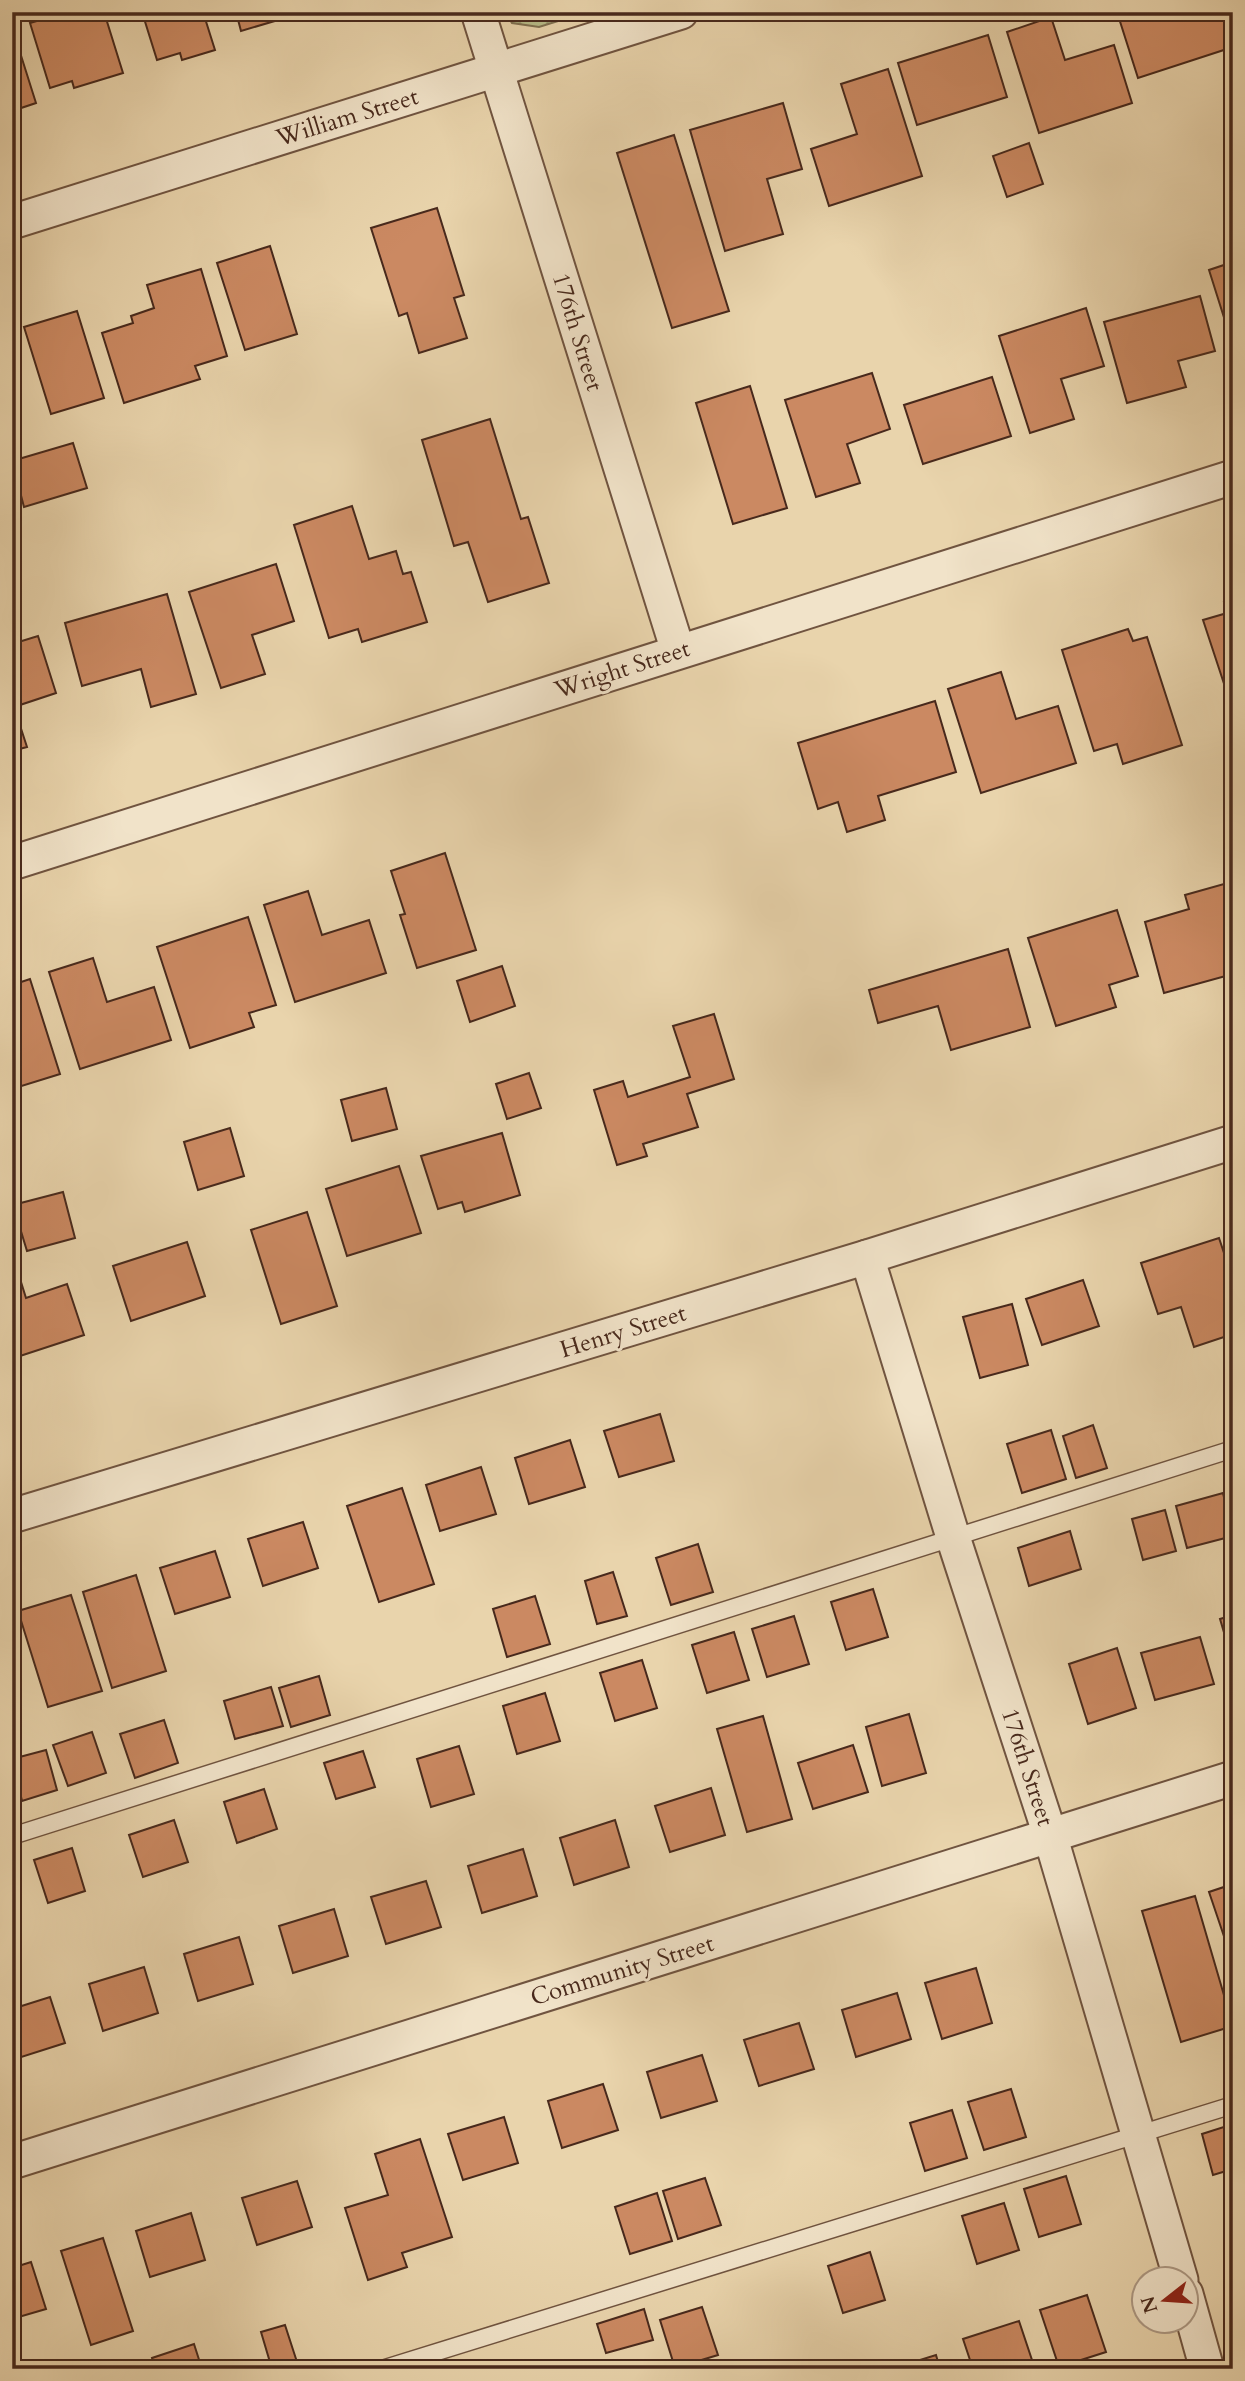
<svg xmlns="http://www.w3.org/2000/svg" width="1245" height="2381" font-family="Cardo,serif">
	<defs>
		<pattern id="park-crowns" width="20" height="18" patternUnits="userSpaceOnUse" patternTransform="scale(1.75)"><rect width="20" height="18" fill="#b7bc89"/><path d="M2 6a3 3 0 1 1 6 0M12 15a3 3 0 1 1 6 0" fill="none" stroke="#97996f"/></pattern>
	</defs>
	<rect width="100%" height="100%" fill="#e9d4ac"/>
	<filter id="stains"><feTurbulence type="fractalNoise" baseFrequency=".00286" numOctaves="4"/><feColorMatrix values="0 0 0 0 .2 0 0 0 0 .09 0 0 0 0 .02 0 0 0 .5 -.17"/></filter>
	<radialGradient id="worn" r=".72"><stop offset=".6" stop-color="#630" stop-opacity="0"/><stop offset="1" stop-color="#630" stop-opacity=".3"/></radialGradient>
	<polygon fill="url(#park-crowns)" stroke="#807252" stroke-width="2" points="505,12 587,12 539,27 512,23"/>
	<g fill="#cb8962" stroke="#48291c" stroke-width="2">
		<polygon points="67,12 104,12 123,73 74,88 72,81 50,88 30,23"/>
		<polygon points="142,12 203,12 215,50 182,60 180,53 157,60"/>
		<polygon points="236,12 294,12 295,15 241,31"/>
		<polygon points="1117,12 1224,12 1233,47 1138,78"/>
		<polygon points="1051,17 1065,60 1114,45 1132,103 1039,133 1007,32"/>
		<polygon points="12,27 36,103 12,111"/>
		<polygon points="988,35 1007,97 917,125 898,63"/>
		<polygon points="888,69 922,176 829,206 811,149 857,134 841,84"/>
		<polygon points="783,103 802,169 767,179 783,234 725,251 690,130"/>
		<polygon points="674,135 729,311 672,328 617,153"/>
		<polygon points="1029,143 1043,184 1007,197 993,156"/>
		<polygon points="437,208 464,295 454,298 467,338 419,353 407,313 399,316 371,228"/>
		<polygon points="270,246 297,334 245,350 217,263"/>
		<polygon points="1233,262 1233,325 1227,327 1209,270"/>
		<polygon points="201,269 227,356 195,366 200,379 124,403 102,333 133,323 131,316 154,308 147,285"/>
		<polygon points="1200,296 1215,351 1178,361 1186,387 1127,403 1104,322"/>
		<polygon points="1086,308 1104,366 1061,379 1074,419 1030,433 999,336"/>
		<polygon points="77,311 104,398 51,414 24,327"/>
		<polygon points="872,373 890,429 847,444 860,483 816,497 785,400"/>
		<polygon points="992,377 1011,436 923,464 904,405"/>
		<polygon points="750,386 787,508 733,524 696,403"/>
		<polygon points="490,419 521,519 528,517 549,583 488,602 468,542 454,546 422,440"/>
		<polygon points="73,443 87,488 24,507 12,461"/>
		<polygon points="352,506 369,559 396,551 403,574 411,572 427,622 362,642 358,629 329,638 294,525"/>
		<polygon points="276,564 294,621 252,635 265,674 221,688 189,592"/>
		<polygon points="167,594 196,694 151,707 141,669 82,686 65,623"/>
		<polygon points="1233,599 1233,711 1203,620 1227,613 1224,602"/>
		<polygon points="1128,629 1133,641 1147,637 1182,745 1123,764 1117,744 1094,751 1062,650"/>
		<polygon points="38,636 56,693 14,707 27,747 12,751 12,644"/>
		<polygon points="1001,672 1016,719 1058,706 1076,763 981,793 948,689"/>
		<polygon points="935,701 956,772 878,796 885,820 847,832 838,802 818,809 798,743"/>
		<polygon points="445,853 476,950 417,968 400,915 405,914 391,871"/>
		<polygon points="1231,882 1233,974 1164,993 1145,922 1189,909 1185,895"/>
		<polygon points="308,891 322,935 369,920 386,973 295,1002 264,905"/>
		<polygon points="1117,910 1138,976 1109,985 1116,1007 1056,1026 1028,938"/>
		<polygon points="248,917 276,1005 249,1013 254,1027 190,1048 157,947"/>
		<polygon points="1008,949 1030,1027 951,1050 938,1006 878,1023 869,990"/>
		<polygon points="93,958 107,1002 154,987 171,1040 80,1069 49,972"/>
		<polygon points="502,966 515,1006 470,1022 457,981"/>
		<polygon points="30,979 60,1074 12,1089 12,985"/>
		<polygon points="714,1014 734,1079 687,1094 698,1127 643,1144 647,1156 617,1165 594,1090 623,1081 628,1097 690,1077 673,1026"/>
		<polygon points="529,1073 541,1108 507,1119 496,1084"/>
		<polygon points="386,1088 397,1129 352,1141 341,1100"/>
		<polygon points="230,1128 244,1176 198,1190 184,1142"/>
		<polygon points="502,1133 520,1195 465,1212 462,1202 438,1209 421,1156"/>
		<polygon points="399,1166 421,1233 347,1256 326,1189"/>
		<polygon points="63,1192 75,1238 27,1251 13,1205"/>
		<polygon points="307,1212 337,1306 281,1324 251,1230"/>
		<polygon points="1219,1238 1233,1280 1233,1334 1194,1347 1181,1307 1158,1314 1141,1263"/>
		<polygon points="187,1242 205,1296 131,1321 113,1266"/>
		<polygon points="1083,1280 1099,1326 1042,1345 1026,1299"/>
		<polygon points="21,1282 26,1298 67,1284 84,1335 17,1357 12,1344 12,1285"/>
		<polygon points="1012,1304 1028,1365 980,1378 963,1317"/>
		<polygon points="660,1414 674,1461 619,1477 604,1431"/>
		<polygon points="1093,1425 1107,1468 1076,1478 1063,1436"/>
		<polygon points="1051,1430 1066,1479 1022,1493 1007,1444"/>
		<polygon points="570,1440 585,1487 529,1504 515,1458"/>
		<polygon points="481,1467 496,1514 440,1531 426,1485"/>
		<polygon points="402,1488 434,1584 379,1602 347,1506"/>
		<polygon points="1223,1493 1233,1536 1187,1548 1176,1506"/>
		<polygon points="1165,1510 1176,1551 1143,1560 1132,1519"/>
		<polygon points="303,1522 318,1568 263,1586 248,1539"/>
		<polygon points="1070,1531 1081,1569 1029,1586 1018,1548"/>
		<polygon points="698,1544 713,1592 671,1605 656,1558"/>
		<polygon points="215,1551 230,1597 175,1614 160,1568"/>
		<polygon points="613,1572 627,1616 597,1624 585,1581"/>
		<polygon points="136,1575 166,1671 112,1688 83,1592"/>
		<polygon points="873,1589 888,1637 846,1650 831,1602"/>
		<polygon points="71,1595 102,1691 48,1707 18,1611"/>
		<polygon points="535,1596 550,1644 507,1657 493,1609"/>
		<polygon points="1233,1615 1233,1663 1220,1619"/>
		<polygon points="794,1616 809,1664 767,1677 752,1629"/>
		<polygon points="734,1632 749,1680 707,1693 692,1645"/>
		<polygon points="1200,1637 1214,1684 1155,1700 1141,1653"/>
		<polygon points="1117,1648 1136,1708 1088,1724 1069,1664"/>
		<polygon points="642,1660 657,1708 615,1721 600,1673"/>
		<polygon points="319,1676 330,1715 291,1727 279,1688"/>
		<polygon points="271,1687 283,1726 235,1739 224,1701"/>
		<polygon points="545,1693 560,1741 517,1754 503,1706"/>
		<polygon points="909,1714 926,1773 882,1786 866,1727"/>
		<polygon points="763,1716 792,1819 747,1832 717,1729"/>
		<polygon points="164,1720 178,1763 135,1778 120,1734"/>
		<polygon points="92,1732 106,1773 68,1786 53,1745"/>
		<polygon points="853,1745 868,1792 813,1809 798,1763"/>
		<polygon points="459,1746 474,1794 431,1807 417,1759"/>
		<polygon points="46,1750 57,1790 22,1801 12,1759"/>
		<polygon points="363,1751 375,1787 336,1799 324,1763"/>
		<polygon points="711,1788 725,1835 670,1852 655,1806"/>
		<polygon points="264,1789 277,1829 237,1843 224,1802"/>
		<polygon points="174,1820 188,1862 143,1877 129,1835"/>
		<polygon points="615,1820 629,1867 574,1885 560,1838"/>
		<polygon points="72,1848 85,1891 48,1903 34,1860"/>
		<polygon points="523,1849 537,1896 482,1913 468,1866"/>
		<polygon points="426,1881 441,1927 386,1944 371,1897"/>
		<polygon points="1233,1884 1233,1963 1209,1892"/>
		<polygon points="1195,1896 1233,2026 1181,2042 1142,1911"/>
		<polygon points="334,1909 348,1956 293,1973 279,1926"/>
		<polygon points="239,1937 253,1984 198,2001 184,1954"/>
		<polygon points="144,1967 158,2013 103,2031 89,1984"/>
		<polygon points="976,1968 992,2023 942,2039 925,1983"/>
		<polygon points="897,1993 911,2039 856,2057 842,2010"/>
		<polygon points="50,1997 65,2043 12,2060 12,2009"/>
		<polygon points="799,2023 814,2069 759,2086 744,2040"/>
		<polygon points="702,2055 717,2101 661,2118 647,2072"/>
		<polygon points="603,2084 618,2130 562,2148 548,2101"/>
		<polygon points="1011,2089 1026,2137 984,2150 968,2102"/>
		<polygon points="952,2110 967,2158 925,2171 910,2123"/>
		<polygon points="504,2117 518,2163 463,2180 448,2134"/>
		<polygon points="1233,2124 1233,2169 1213,2175 1202,2134"/>
		<polygon points="420,2139 452,2237 402,2253 407,2267 368,2280 345,2208 388,2195 375,2154"/>
		<polygon points="1066,2176 1081,2224 1039,2237 1024,2189"/>
		<polygon points="705,2178 721,2225 678,2239 663,2191"/>
		<polygon points="297,2181 312,2227 257,2245 242,2198"/>
		<polygon points="657,2193 672,2241 630,2254 615,2207"/>
		<polygon points="1004,2203 1019,2250 977,2264 962,2216"/>
		<polygon points="191,2213 205,2260 150,2277 136,2231"/>
		<polygon points="103,2238 133,2331 91,2345 61,2251"/>
		<polygon points="870,2252 885,2300 843,2313 828,2266"/>
		<polygon points="31,2262 46,2309 12,2319 12,2268"/>
		<polygon points="1087,2295 1106,2352 1059,2367 1040,2310"/>
		<polygon points="702,2307 718,2355 675,2368 660,2320"/>
		<polygon points="644,2309 653,2340 606,2353 597,2324"/>
		<polygon points="1019,2321 1035,2369 973,2369 963,2339"/>
		<polygon points="285,2325 297,2362 272,2369 261,2332"/>
		<polygon points="194,2344 202,2369 155,2369 152,2358"/>
		<polygon points="936,2355 940,2369 891,2369"/>
		<polygon points="141,2363 143,2369 124,2369"/>
	</g>
	<g fill="none" stroke-linecap="round" stroke-linejoin="round">
		<g stroke="#705440" stroke-width="19">
			<g id="lane">
				<polyline points="12,1836 1233,1449"/>
				<polyline points="382,2369 1233,2105"/>
			</g>
		</g>
		<g stroke="#705440" stroke-width="37">
			<g id="street">
				<polyline points="478,12 678,651"/>
				<polyline points="12,222 681,12"/>
				<polyline points="12,863 1233,477"/>
				<polyline points="867,1257 953,1537 1050,1835 1181,2280"/>
				<polyline points="12,1516 867,1257 1233,1142"/>
				<polyline points="12,2162 1233,1778"/>
				<polyline points="1186,2294 1207,2369"/>
			</g>
		</g>
		<use href="#lane" stroke="#f1e3c9" stroke-width="16"/>
		<use href="#street" stroke="#f1e3c9" stroke-width="33"/>
	</g>
	<g text-anchor="middle" stroke-width="6" stroke-linejoin="round" paint-order="stroke">
		<g font-size="24" fill="#48291c" stroke="#f1e3c9">
			<text transform="translate(347 117) rotate(-17)" y="8">William Street</text>
			<text transform="translate(578 332) rotate(73)" y="8">176th Street</text>
			<text transform="translate(622 669) rotate(-18)" y="8">Wright Street</text>
			<text transform="translate(623 1331) rotate(-17)" y="8">Henry Street</text>
			<text transform="translate(1028 1767) rotate(72)" y="8">176th Street</text>
			<text transform="translate(622 1970) rotate(-17)" y="8">Community Street</text>
		</g>
	</g>
	<rect width="1245" height="2381" fill="none" stroke="#e9d4ac" stroke-width="42"/>
	<rect x="14" y="14" width="1217" height="2353" fill="none" stroke="#48291c" stroke-width="3.5"/>
	<rect x="21" y="21" width="1203" height="2339" fill="none" stroke="#48291c" stroke-width="2"/>
	<g transform="translate(1165 2300) rotate(253)"><circle r="33" fill="#f1e3c9" stroke="#ad9984" stroke-width="2"/>
	<path d="M0-5L12 26L0 18L-12 26Z" fill="#8f2418"/>
	<text y="-10" font-size="19" font-weight="bold" text-anchor="middle" fill="#48291c">N</text>
	</g>
	<rect width="100%" height="100%" filter="url(#stains)"/>
	<rect width="100%" height="100%" fill="url(#worn)"/>
</svg>
